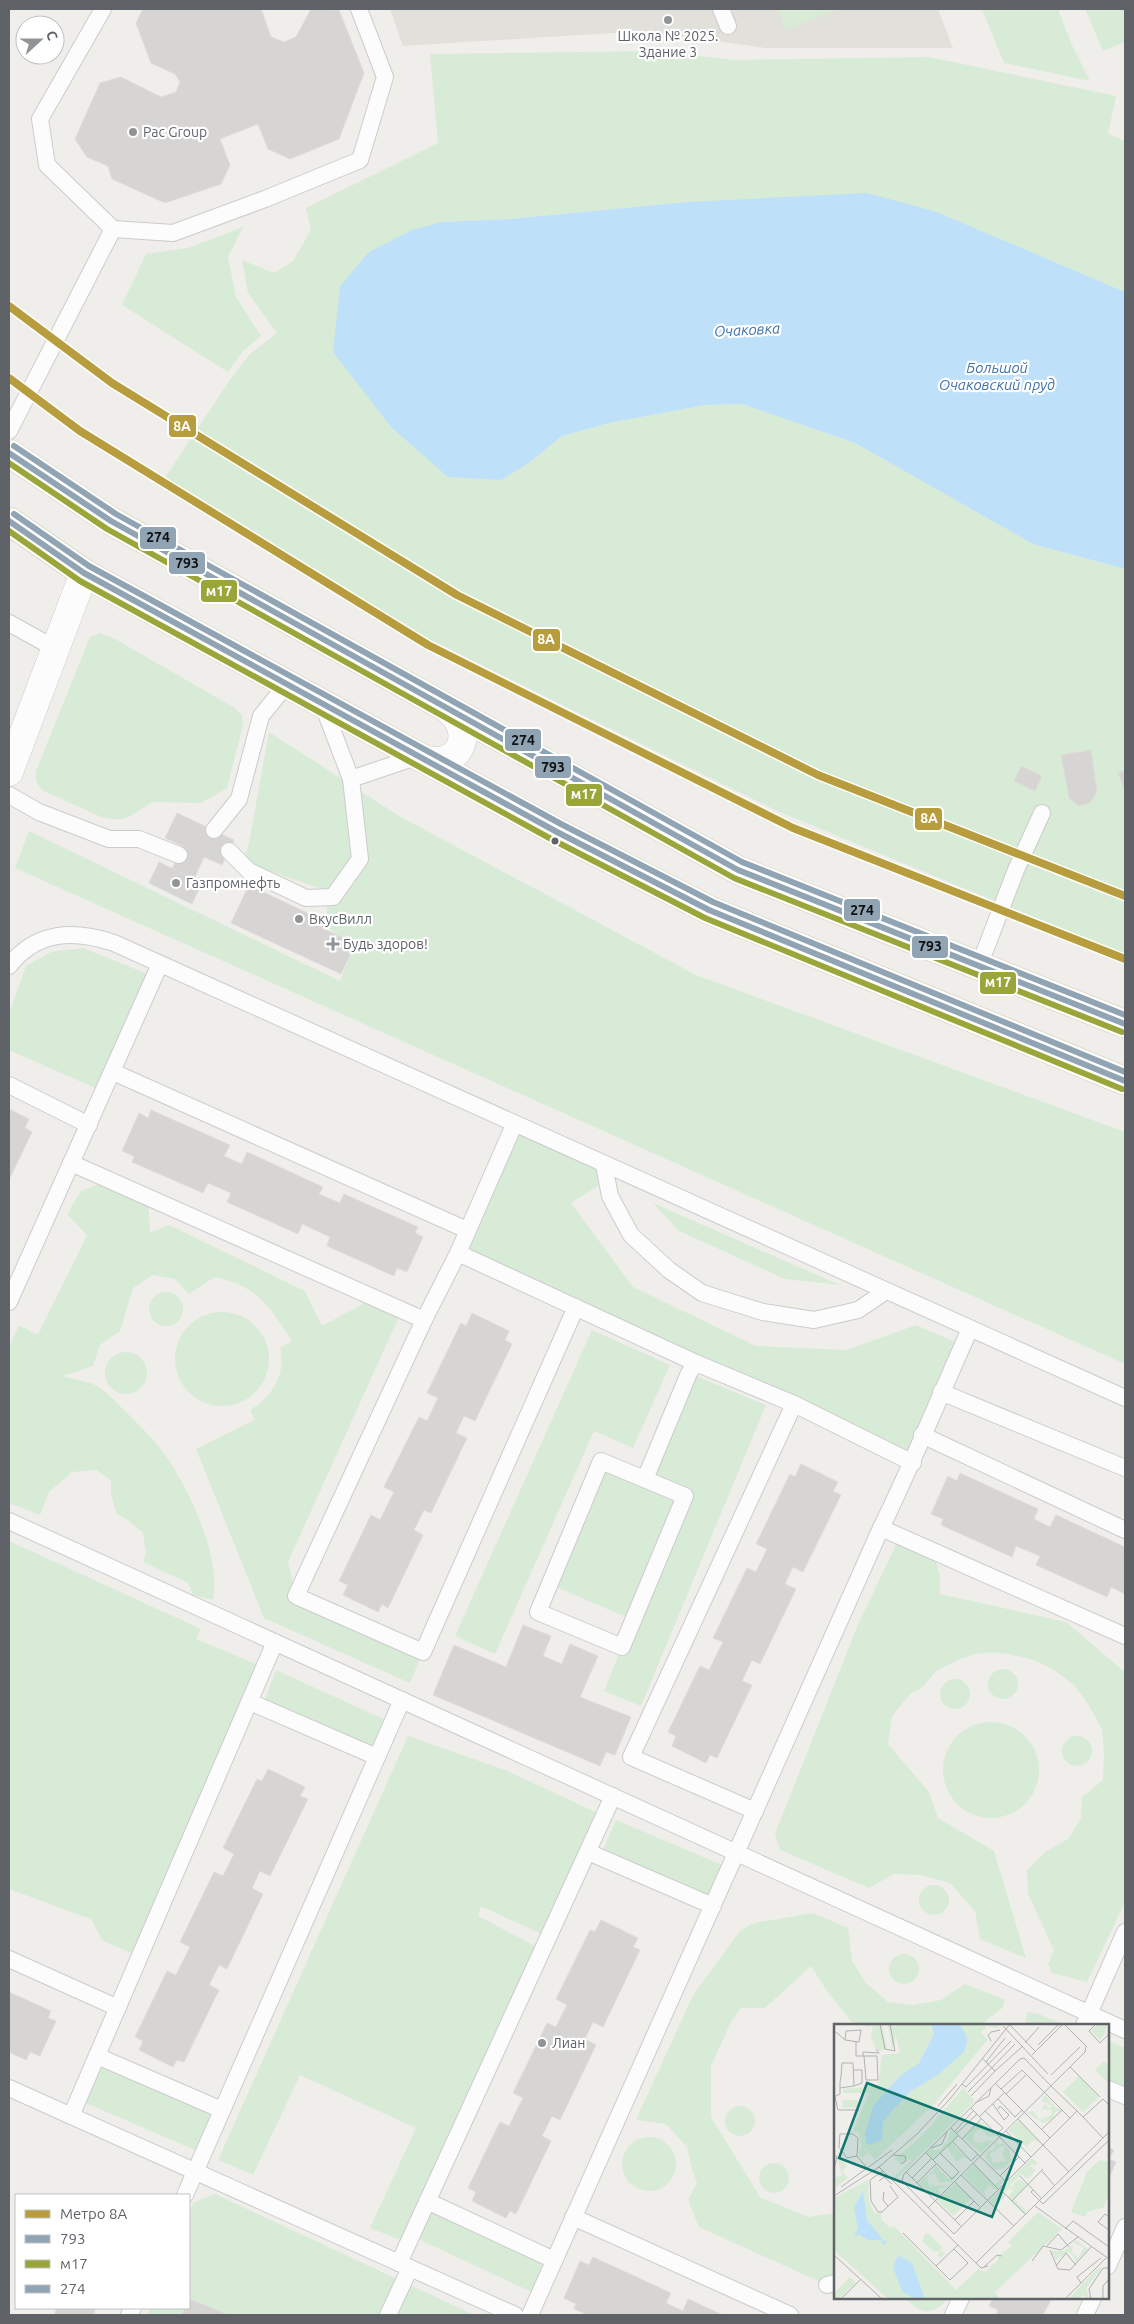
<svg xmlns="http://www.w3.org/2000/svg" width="1134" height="2324" font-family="Ubuntu,sans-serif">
	<rect width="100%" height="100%" fill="#efeeea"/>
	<polygon fill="#e2e0da" points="390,9 938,9 953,48 765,48 645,31 403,46"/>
	<g fill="#d8ebd6">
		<polygon points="778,9 839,9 786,30"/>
		<polygon points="982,9 1058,9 1072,45 1090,81 1004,63"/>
		<polygon points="1085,9 1125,9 1125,42 1103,51"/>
		<polygon points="654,51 735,60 929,57 1116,96 1108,134 1125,141 1125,292 937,212 687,202 510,219 442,222 530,462 562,436 609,423 705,405 742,404 855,443 1033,544 1125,569 1125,955 775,810 368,609 161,484 231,378 250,354 277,333 248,293 242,260 274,273 293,261 311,230 306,208 438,143 430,54"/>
		<polygon points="243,227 228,257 236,297 261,336 243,351 228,372 122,305 146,254 188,248"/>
		<polygon points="100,633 115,639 233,707 242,715 243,725 227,788 201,803 152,802 132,815 123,819 111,819 101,817 42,790 36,781 36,771 88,642 90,637"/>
		<polygon points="269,732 399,816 696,975 1125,1132 1125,1364 15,868 29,831 340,981 354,946 326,926 328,891 243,862 249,843"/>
		<polygon points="83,948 155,977 104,1092 9,1050 9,1014 26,966 51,952"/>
		<polygon points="514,1125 604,1165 607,1180 571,1203 633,1287 756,1346 847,1350 916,1325 962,1345 913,1463 458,1253"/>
		<path d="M109 1180 148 1197 150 1233 169 1225 305 1291 322 1326 374 1298 402 1310 288 1562 296 1596 423 1652 410 1683 264 1618 196 1449 255 1420 250 1410C271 1398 287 1374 280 1348L292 1341C268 1306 259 1286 214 1277L189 1294 175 1279 153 1275 133 1288 120 1331 100 1345 93 1366 63 1376C74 1380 89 1381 99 1387 108 1393 117 1403 124 1410 138 1424 154 1439 165 1455 190 1490 221 1557 213 1600L193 1595 188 1583 143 1562 146 1552 143 1533 128 1520 117 1514 111 1495V1481L97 1470 72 1472 49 1492 40 1515 9 1503V1347L19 1325 38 1335 87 1235 67 1214 81 1191Z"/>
		<polygon points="653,1203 840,1285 785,1279 679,1231"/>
		<circle cx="166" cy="1309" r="17"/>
		<circle cx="222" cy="1359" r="47"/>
		<polygon points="592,1330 670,1365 633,1448 594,1431 495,1654 455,1636"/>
		<circle cx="126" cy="1373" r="21"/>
		<polygon points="689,1373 766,1405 641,1706 604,1691 633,1620 549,1584 601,1461 645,1479"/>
		<polygon points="900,1536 933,1551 940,1576 940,1594 1066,1622 1125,1672 1125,1902 1087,1982 1052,1973 1048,1964 1054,1950 1028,1894 1027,1870 1045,1852 1068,1839 1081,1818 1082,1797 1103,1780 1104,1753 1102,1729 1088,1704 1074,1685 1054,1670 1034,1660 1008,1654 992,1652 975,1654 960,1659 936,1671 921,1689 911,1693 892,1716 888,1744 929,1792 938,1818 994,1851 1026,1958 980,1939 975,1911 950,1883 920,1875 894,1874 869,1888 780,1850 775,1834 857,1627"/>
		<polygon points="9,1541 201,1629 196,1639 265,1668 140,1957 102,1940 91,1919 9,1889"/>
		<circle cx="1003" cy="1684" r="15"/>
		<polygon points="276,1670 392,1723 377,1757 262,1708"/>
		<circle cx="955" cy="1694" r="15"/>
		<circle cx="991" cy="1770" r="48"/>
		<polygon points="408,1736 505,1770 604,1816 548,1937 481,1906 478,1916 543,1950 427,2201 554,2260 538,2295 412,2236 408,2243 370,2228 416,2128 300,2075 253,2175 218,2160"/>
		<circle cx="1077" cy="1751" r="15"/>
		<polygon points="616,1820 729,1868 713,1906 600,1857"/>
		<circle cx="934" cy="1900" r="15"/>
		<polygon points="813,1913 848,1928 852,1961 866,1983 888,2002 913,2005 941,2000 965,1984 1005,2000 1002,2008 981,2025 854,2025 827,1991 811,1966 765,2008 741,2008 731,2022 711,2066 711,2117 760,2197 808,2217 835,2213 835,2283 827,2285 699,2227 688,2200 697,2183 692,2170 687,2147 666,2124 636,2120 693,1995 740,1931 754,1923"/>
		<circle cx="904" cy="1969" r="15"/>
		<polygon points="1027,2012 1039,2014 1065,2025 1025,2025"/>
		<polygon points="1108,2040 1125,2048 1125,2096 1108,2089"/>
		<polygon points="97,2056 222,2110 204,2154 79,2100"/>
		<circle cx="740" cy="2121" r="15"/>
		<circle cx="649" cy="2164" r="27"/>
		<circle cx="774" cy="2178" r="15"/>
		<polygon points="215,2194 474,2315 228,2315 189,2299 189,2214 193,2203"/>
		<path d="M906 2298H948C935 2316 919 2315 906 2298Z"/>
		<polygon points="151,2308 185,2308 182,2315 152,2315 148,2313"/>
	</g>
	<polygon fill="#bfe0f9" points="867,193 937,212 1125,292 1125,569 1033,544 855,443 742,404 705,405 609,423 562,436 530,462 501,480 448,477 391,427 333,352 340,286 369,252 412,230 442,222 510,219 687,202"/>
	<g fill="#d6d5d3" stroke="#deddd9">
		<polygon points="143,9 261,9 271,37 284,42 296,37 311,9 339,10 364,73 339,139 290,159 268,149 258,124 220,139 230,165 221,184 165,203 112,179 108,166 87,157 75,139 100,83 121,77 161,97 176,92 180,82 175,74 151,63 136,23"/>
		<polygon points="1091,750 1097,792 1090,803 1079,806 1069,798 1061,755"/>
		<polygon points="1021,766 1042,776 1035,791 1014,781"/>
		<polygon points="1125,770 1125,791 1118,773"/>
		<polygon points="177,813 234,840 222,865 204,857 194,879 172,869 183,846 165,838"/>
		<polygon points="159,862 202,883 192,904 149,883"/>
		<polygon points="249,885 326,922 322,928 344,938 350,955 341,974 231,923"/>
		<polygon points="9,1109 29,1119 25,1128 32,1132 9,1180"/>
		<polygon points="151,1110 230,1145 224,1156 242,1164 247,1152 323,1187 319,1194 340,1203 344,1194 418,1227 415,1233 423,1237 407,1272 397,1268 394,1276 327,1246 330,1237 302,1224 298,1234 227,1202 231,1193 208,1183 203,1193 132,1162 134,1156 122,1151 139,1113 148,1118"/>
		<polygon points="472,1313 509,1331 505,1340 512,1344 475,1421 464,1416 456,1433 467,1438 431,1513 424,1510 414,1530 423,1535 388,1608 382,1604 378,1612 343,1595 348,1585 339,1581 371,1515 380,1520 394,1492 384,1487 419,1417 427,1421 438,1398 427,1393 461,1323 466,1326"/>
		<polygon points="801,1464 838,1482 833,1491 841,1495 803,1572 793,1567 785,1584 796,1589 760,1664 752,1660 742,1681 752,1685 717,1758 710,1755 706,1763 672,1746 676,1736 668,1732 700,1666 709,1670 723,1642 713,1638 747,1568 756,1572 767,1549 756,1544 790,1474 795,1477"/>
		<polygon points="960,1473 1038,1509 1034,1519 1050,1527 1056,1515 1125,1547 1125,1594 1111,1587 1107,1597 1036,1565 1040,1556 1016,1546 1012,1557 941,1525 943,1519 931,1514 948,1476 957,1481"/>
		<polygon points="523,1625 551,1636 543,1656 562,1664 570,1644 598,1656 580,1697 631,1717 615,1755 606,1752 600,1766 433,1695 454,1645 506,1667"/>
		<polygon points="268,1769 305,1787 300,1796 308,1799 270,1876 260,1871 252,1888 263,1894 227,1969 219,1965 209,1985 219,1990 184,2062 177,2060 173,2067 139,2050 143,2041 135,2037 167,1971 176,1975 190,1947 180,1942 214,1872 223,1876 234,1854 223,1848 257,1779 262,1781"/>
		<polygon points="601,1920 638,1938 633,1947 640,1950 603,2027 593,2022 585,2039 596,2045 560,2120 552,2116 542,2136 551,2141 516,2214 510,2211 506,2218 472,2201 476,2192 468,2188 500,2122 509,2126 523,2098 513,2093 547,2023 556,2027 567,2005 556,1999 590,1930 595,1932"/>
		<polygon points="9,1992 51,2011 48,2018 56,2021 40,2056 30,2052 26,2060 9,2052"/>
		<polygon points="1108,2147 1114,2150 1109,2159 1116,2162 1108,2180"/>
		<polygon points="593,2257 671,2293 666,2303 683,2311 688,2299 723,2315 588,2315 574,2309 576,2304 564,2298 580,2261 589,2265"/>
		<polygon points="993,2298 1052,2298 1043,2315 996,2315 998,2310 989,2306"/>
		<polygon points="189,2299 219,2311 228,2315 182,2315 185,2308 189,2308"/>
		<polygon points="57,2308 96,2308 93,2315 54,2315"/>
	</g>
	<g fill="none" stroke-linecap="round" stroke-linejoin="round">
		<g stroke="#cbcccc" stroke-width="18">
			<g id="lane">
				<polyline points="103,9 40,119 47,165 113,229 173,233 265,199 360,160 385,77 359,9"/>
				<polyline points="721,9 728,26"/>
				<polyline points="9,431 113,229"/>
				<polyline points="9,623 56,649"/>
				<polyline points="351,779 419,756"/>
				<polyline points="9,795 39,812 109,839 139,839 179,855"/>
				<polyline points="214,830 239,799 261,716 287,684"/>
				<polyline points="229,851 249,871 306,898 333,897 360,859 351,779 322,703"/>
				<path d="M9 966C37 930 74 930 114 943L1125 1398"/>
				<polyline points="979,966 1016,870 1042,813"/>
				<polyline points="113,1072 467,1230"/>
				<polyline points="9,1085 89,1125"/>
				<polyline points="514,1125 458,1253 424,1320 296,1596 423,1652 576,1307"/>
				<polyline points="71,1163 424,1320"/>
				<polyline points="604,1165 610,1196 631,1235 669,1270 702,1293 763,1312 814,1320 858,1310 886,1291"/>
				<polyline points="458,1253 696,1363 794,1404 913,1463"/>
				<polyline points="9,1302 160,964"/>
				<polyline points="941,1392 1125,1468"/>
				<polyline points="922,1435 1125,1530"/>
				<polygon points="601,1461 685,1496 622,1647 538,1612"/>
				<polyline points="645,1479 689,1373 696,1363"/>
				<polyline points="9,1521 1125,2030"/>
				<polyline points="881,1528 1125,1636"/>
				<polyline points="250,1702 377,1757"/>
				<polyline points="755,1811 631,1757 794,1404"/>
				<polyline points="588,1852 713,1906"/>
				<polyline points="9,1959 118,2008"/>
				<polyline points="1084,2025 1125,1932"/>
				<polyline points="97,2056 222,2110"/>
				<polyline points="9,2088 515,2315"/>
				<polyline points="1108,2089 1125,2096"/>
				<polyline points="71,2116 275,1642"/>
				<polyline points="185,2195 402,1700"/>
				<polyline points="427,2201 554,2260"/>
				<polyline points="573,2217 790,2315"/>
				<polyline points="399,2263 613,1796"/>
				<polyline points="1108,2266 1125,2227"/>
				<polyline points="827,2285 835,2283"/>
				<polyline points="129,2315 133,2308"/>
				<polyline points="388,2315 410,2268"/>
				<path d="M530 2315 881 1528C913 1463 940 1395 970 1329"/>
				<polyline points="953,2315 961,2298"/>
				<polyline points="1085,2315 1093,2298"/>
			</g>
		</g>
		<g stroke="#cbcccc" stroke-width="29">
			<g id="street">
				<path d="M423 759C458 770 477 734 449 710"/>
				<polyline points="9,772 84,573"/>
			</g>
		</g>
		<g stroke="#d7ceb8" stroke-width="29">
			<g id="primary">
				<polyline points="9,453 111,521 738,870 1125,1024"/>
				<polyline points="9,521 84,573 557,832 709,910 1125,1081"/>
			</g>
		</g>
		<use href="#lane" stroke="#fdfcfc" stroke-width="16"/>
		<use href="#street" stroke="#fdfcfc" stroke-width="28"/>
		<use href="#primary" stroke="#f4f2e9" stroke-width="28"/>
		<g stroke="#fff" stroke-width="10">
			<g id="bus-1">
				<polyline points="9,453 111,521 738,870 1125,1024"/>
				<polyline points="9,521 84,573 557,832 709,910 1125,1081"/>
			</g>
		</g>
		<g stroke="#fff" stroke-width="10">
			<g id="bus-2">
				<polyline points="9,463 107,529 734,878 1122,1032"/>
				<polyline points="9,531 80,581 553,840 705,918 1122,1089"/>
			</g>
		</g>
		<g stroke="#fff" stroke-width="10">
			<g id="bus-3">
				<polyline points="14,446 116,514 742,862 1125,1015"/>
				<polyline points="14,514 89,566 561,824 713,902 1125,1072"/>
			</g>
		</g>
		<use href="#bus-1" stroke="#90a4b4" stroke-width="6"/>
		<use href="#bus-2" stroke="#9aa63a" stroke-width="6"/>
		<use href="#bus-3" stroke="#90a4b4" stroke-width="6"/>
		<g stroke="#fff" stroke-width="11">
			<g id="metro-1">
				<polyline points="9,306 112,383 457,595 818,775 1125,896"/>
				<polyline points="9,378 80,431 428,645 793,828 1125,959"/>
			</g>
		</g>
		<use href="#metro-1" stroke="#b79d3e" stroke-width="8"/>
	</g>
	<g fill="#919496" stroke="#fff" stroke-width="2">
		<circle cx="668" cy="20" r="5"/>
		<circle cx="133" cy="132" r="5"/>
		<circle cx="176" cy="883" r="5"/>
		<circle cx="299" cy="919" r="5"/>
		<path d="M330.5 936.5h5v5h5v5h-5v5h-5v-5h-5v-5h5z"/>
		<circle cx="542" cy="2043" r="5"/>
	</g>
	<circle fill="#5f6368" stroke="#fff" stroke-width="2" cx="555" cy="841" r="4.5"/>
	<g text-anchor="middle" stroke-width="4.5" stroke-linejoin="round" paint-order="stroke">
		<g font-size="14" fill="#5f6368" stroke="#fff" text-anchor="start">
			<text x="668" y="41" text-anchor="middle">Школа № 2025.<tspan x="668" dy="16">Здание 3</tspan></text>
			<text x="143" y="137">Pac Group</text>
			<text x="186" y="888">Газпромнефть</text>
			<text x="309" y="924">ВкусВилл</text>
			<text x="343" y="949">Будь здоров!</text>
			<text x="552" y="2048">Лиан</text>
		</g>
		<g font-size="15" font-style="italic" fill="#4174aa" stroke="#fff">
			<text transform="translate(747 330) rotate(-3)" y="5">Очаковка</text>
			<text x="997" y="373">Большой<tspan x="997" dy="17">Очаковский пруд</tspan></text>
		</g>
	</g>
	<g transform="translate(834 2024)">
		<rect width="275" height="275" fill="#efeeea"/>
		<path d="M32 0H48L53 25 46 27 41 23 37 12 39 2 32 3ZM54 0 62 3 60 0H97L100 10 85 39 39 82 31 116 48 108 50 95 77 67 130 28 133 21 126 0H166L163 4 153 2 147 9 154 15 102 78 41 136 35 128 28 134 25 131 26 124 30 126 34 125H28L25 109 19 107 35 69H9V65L44 62 48 31 66 29 62 12 58 26ZM265 0H273L271 10 266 16 257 7ZM270 37 275 42V59L261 46ZM245 52 265 73 249 88 229 68ZM129 64 141 77 62 155 60 153 78 136 72 135 68 140 60 135 87 113ZM211 71 221 83 228 86 221 88 220 94 209 99 208 103 209 99 193 88 199 87 206 96 217 91 218 85 213 86V90V86L207 85 212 79 214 84 218 83 215 79 209 78 208 73ZM9 76H23L27 83 9 84ZM185 96 208 120 200 116 193 122 199 129 174 106ZM147 97 163 112 154 113 147 105 141 108 139 114 142 119 160 116 147 129 129 113ZM118 104 125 111 117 119 134 135 128 133 123 138 113 123 99 136 92 129 98 124 99 127 106 125 113 118ZM162 118 164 121 169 119 176 127 177 137 170 144 161 146 151 133 154 127 160 126ZM168 122 171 123 168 129 172 137 159 139 156 130ZM7 133 13 143 8 147 14 154 2 163 1 153 8 152 4 136ZM198 134 203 139 202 142 198 140 196 142 202 146 193 155 188 150 176 161 180 165 179 160 185 155 194 161 180 175 192 187 190 190 173 173 179 167 175 164 170 169 172 172 161 183 155 177ZM265 136 275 138V169L270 183 253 188 251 193 237 188 253 148ZM140 140 147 147 143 151 147 148 161 161 168 155 170 157 161 166 156 161 150 167 153 174 130 151ZM101 141 115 155 125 148 118 158H105L101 149 95 151 93 156 97 164 98 159 100 162 116 161 104 165 106 170 102 174 85 159 100 146ZM34 156 35 177 41 189H47V195L56 204 60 202 122 266 144 245 151 248 164 236V232L178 222 174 218 204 188 228 205 161 268 165 275H54L0 226V174ZM122 159 138 174 119 192 103 176ZM91 210H95L114 229 108 224 106 227 112 229 106 234 103 231 106 228 99 227 88 217ZM242 216 254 225 242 238 238 230 233 228 222 236 217 227H230L239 221 238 228 244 234 250 224 240 219ZM265 243 267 245 252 264 256 275 248 271 244 275H234ZM16 253 22 259 5 275H0V269Z" fill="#d8ebd6" fill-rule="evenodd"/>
		<path d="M97 0H126L134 16 130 28 104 51 77 67 56 89 49 98 48 116 36 121 32 119 31 110 39 82 66 52 85 39 100 10ZM29 167 33 196 50 217H54L49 221 47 216H34L26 211 20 212 24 204 20 183ZM64 231 78 239 91 275H80L68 267 59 244Z" fill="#bfe0f9"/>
		<path fill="none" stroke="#b1b2b2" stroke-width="1" d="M46 0 51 25 61 27 56 0M175 0 201 27M262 0 255 7 266 19 275 10M169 2 214 50M2 8 11 16 25 18 27 6 12 7 11 16M157 17 154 11 157 8 166 6M22 18V32H43L44 56H32L30 32M191 19 205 3M204 21 225 0M198 31 229 0M29 32V28L45 29 42 25M148 34 161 47 189 22M152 38 171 14M236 43 266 73M217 51 246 23M161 59 216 114M128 60 132 63 177 17M20 62 28 59V46H20M167 65 188 46 236 94M134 68 181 20M172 70 193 50M137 72 161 47M0 73 6 70V58L7 53 8 39H19L20 62 6 64M1 73 4 86H25M164 75 181 93 188 86M141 79 155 72 157 64M159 80 170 96 175 91 166 82 164 85M104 82 123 60M137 84 191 139M151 87 169 104 163 110M243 87 120 210 68 157 70 150 186 35 190 34 217 62 243 87 249 93 269 114M145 93 171 68M249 93 269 75 275 81M184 95 235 148M117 104 172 158M208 105 228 86M121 107 139 87M172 107 197 133M123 109 143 90M6 110H19L24 114 23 132 13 134 5 123ZM128 115 147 95M118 117 137 137 144 130M97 124 108 120 113 108M92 129 118 155 125 148 106 129M0 131 3 133 0 145M59 131 71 132 72 137 67 140M23 132 34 145M99 136 125 111M139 139 164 165M45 143 147 244 154 242M49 147 36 156 37 177 44 188H48L64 173 56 162M208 147 220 161M72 148 127 202M127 151 180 202M166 152 185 133M186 152 207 174M78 154 98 134M45 157 50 153 58 160M120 157 146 183M83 159 103 139M7 163 58 126M165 164 191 190M199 166 197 168 209 180 275 116M50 168 49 176 54 182M0 172 45 143 83 110 116 75 176 0M178 177 209 145M201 182 275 235M94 184 251 28 252 22 230 0M275 193 271 190 264 198 275 206M121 196 140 177M231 205 239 197 275 223M69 209 102 242 124 221M213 222 224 210 235 223M216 226 224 245 236 246 257 223M0 231 48 275M198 237 209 222 227 226 244 213M142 239 275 108M102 242 116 256 134 239 120 225M222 242 232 229 242 241M150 243 163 231 168 232M247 259 243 253 267 234M7 275 27 255M231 275 272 234M257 275 255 265 269 244H275M269 275V262L275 255"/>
		<path fill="#0f766e" fill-opacity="0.15" stroke="#0f766e" stroke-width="2.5" d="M33 59 187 118 158 193 5 134Z"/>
		<rect width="275" height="275" fill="none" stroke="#5f6368" stroke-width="2.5"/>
	</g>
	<g stroke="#fff" stroke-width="2">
		<rect x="168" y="414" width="29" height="24" rx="5" fill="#b79d3e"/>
		<rect x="139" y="526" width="38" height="24" rx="5" fill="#90a4b4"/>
		<rect x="168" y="551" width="38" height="24" rx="5" fill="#90a4b4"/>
		<rect x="200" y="579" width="38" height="24" rx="5" fill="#9aa63a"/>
		<rect x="532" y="628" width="29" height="24" rx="5" fill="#b79d3e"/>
		<rect x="504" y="728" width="38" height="24" rx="5" fill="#90a4b4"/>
		<rect x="534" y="755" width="38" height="24" rx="5" fill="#90a4b4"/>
		<rect x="565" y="783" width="38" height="24" rx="5" fill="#9aa63a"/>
		<rect x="914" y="807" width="29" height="24" rx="5" fill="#b79d3e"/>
		<rect x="843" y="898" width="38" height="24" rx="5" fill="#90a4b4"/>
		<rect x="911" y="935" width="38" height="24" rx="5" fill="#90a4b4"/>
		<rect x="979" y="971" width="38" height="24" rx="5" fill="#9aa63a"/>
	</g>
	<g font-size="14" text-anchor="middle" font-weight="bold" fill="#fff">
		<text x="182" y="431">8А</text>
		<text x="219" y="596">м17</text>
		<text x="546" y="644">8А</text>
		<text x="584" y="799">м17</text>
		<text x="929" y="823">8А</text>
		<text x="998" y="987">м17</text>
	</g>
	<g font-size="14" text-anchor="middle" font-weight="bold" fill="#111">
		<text x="158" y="542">274</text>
		<text x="187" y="568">793</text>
		<text x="523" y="745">274</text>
		<text x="553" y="772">793</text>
		<text x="862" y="915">274</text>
		<text x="930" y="951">793</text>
	</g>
	<rect width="1134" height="2324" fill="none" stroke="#5f6368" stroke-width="20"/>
	<rect x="15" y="2194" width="175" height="115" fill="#ffffff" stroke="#bfc1c3"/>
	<rect x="25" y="2210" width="25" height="8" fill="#b79d3e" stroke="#bfc1c3"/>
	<text x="60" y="2219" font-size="15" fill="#5f6368">Метро 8А</text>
	<rect x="25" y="2235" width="25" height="8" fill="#90a4b4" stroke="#bfc1c3"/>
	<text x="60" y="2244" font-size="15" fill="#5f6368">793</text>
	<rect x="25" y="2260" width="25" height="8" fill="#9aa63a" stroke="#bfc1c3"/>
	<text x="60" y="2269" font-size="15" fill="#5f6368">м17</text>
	<rect x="25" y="2285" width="25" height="8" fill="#90a4b4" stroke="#bfc1c3"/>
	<text x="60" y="2294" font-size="15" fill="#5f6368">274</text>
	<g transform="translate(40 40) rotate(69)"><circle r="24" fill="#ffffff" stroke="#bfc1c3"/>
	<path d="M0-4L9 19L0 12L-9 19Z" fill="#919496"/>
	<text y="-8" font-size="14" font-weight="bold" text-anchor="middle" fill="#5f6368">С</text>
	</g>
</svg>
